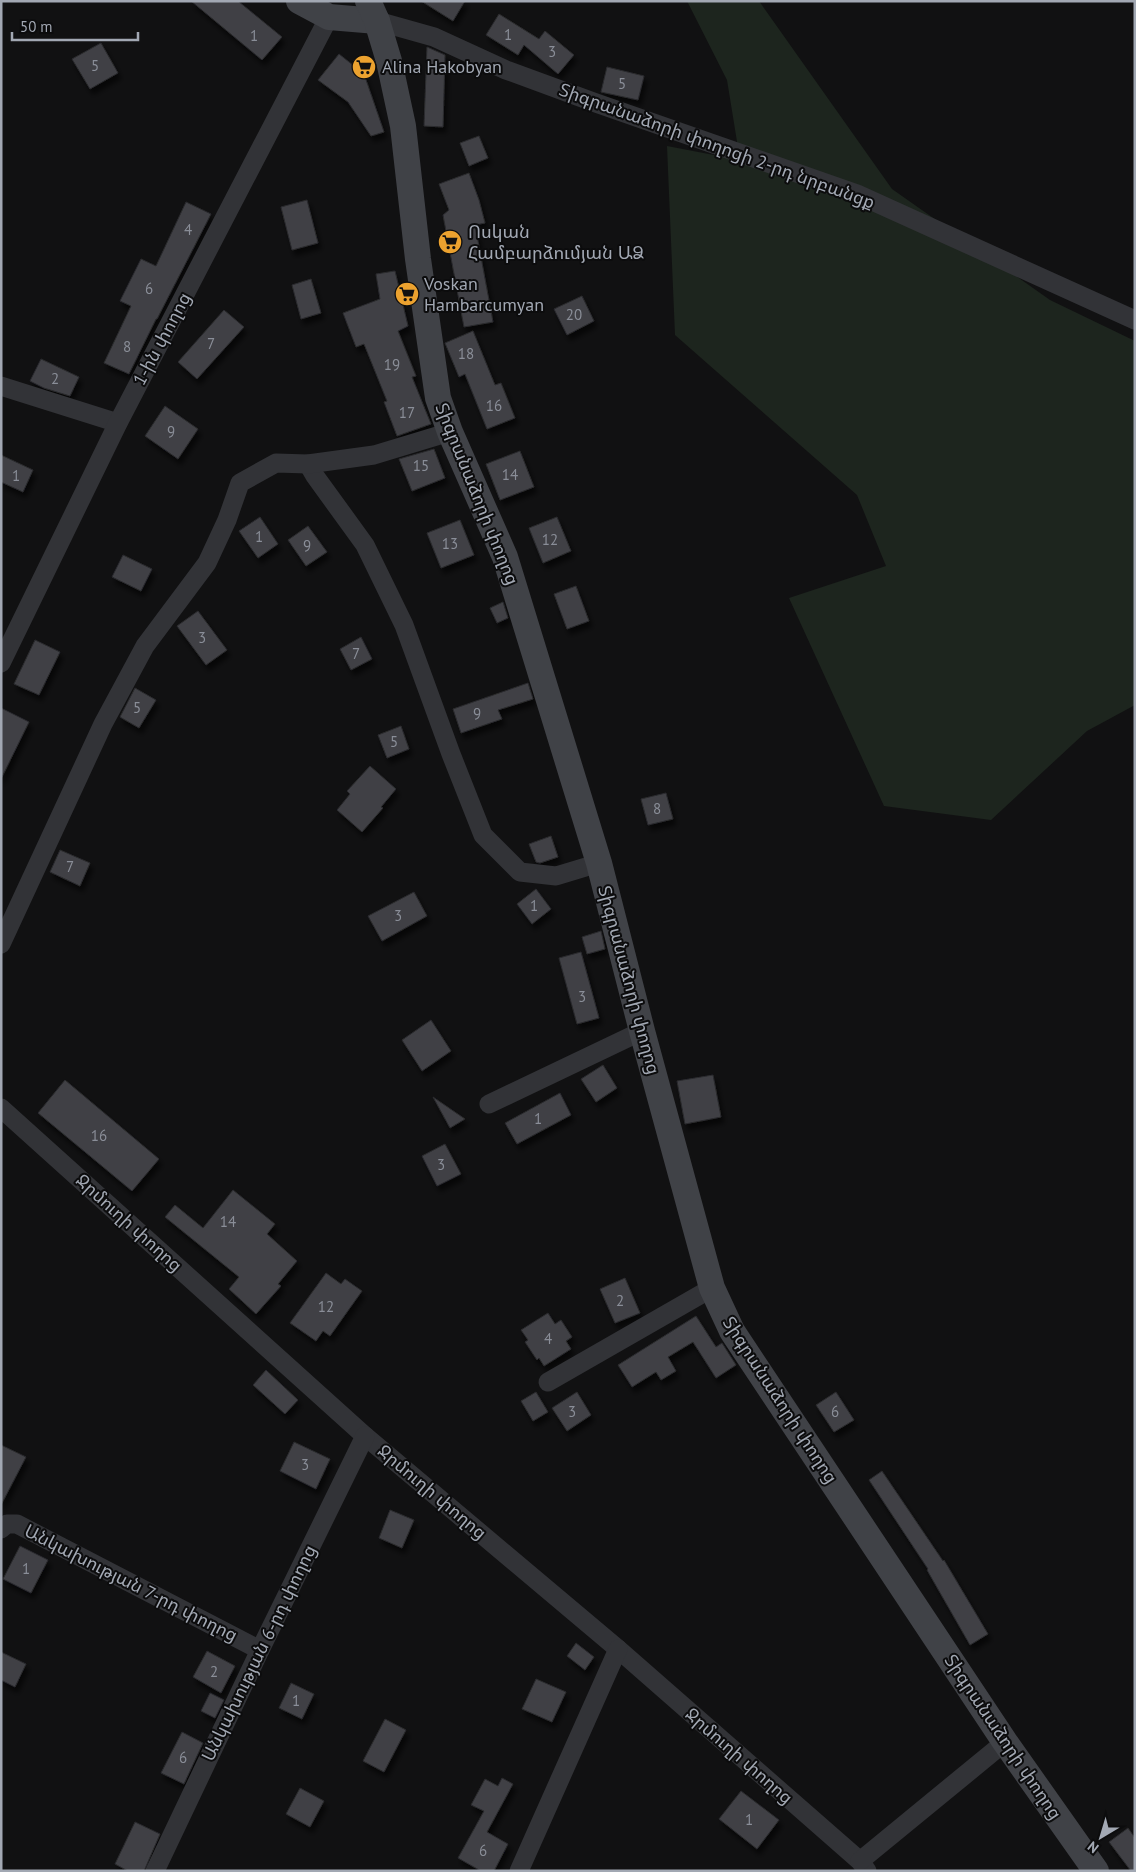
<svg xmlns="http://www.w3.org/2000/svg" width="1136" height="1872" font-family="'PT Sans','Noto Sans Armenian',sans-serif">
	<defs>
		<filter id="shadow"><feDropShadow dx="3" dy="5.5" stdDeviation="2.5" flood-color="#0009"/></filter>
	</defs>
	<rect width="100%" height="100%" fill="#111112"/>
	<polygon fill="#1d251e" points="687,1 759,1 892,189 1050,300 1135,341 1135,705 1087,731 991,820 884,806 789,598 886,566 857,495 675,335 667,146 740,160 727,80"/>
	<g fill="#404145" stroke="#2b2b2e" filter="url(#shadow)">
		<polygon points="191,1 238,1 282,37 262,60"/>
		<polygon points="421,1 465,1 453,21"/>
		<polygon points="499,14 539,39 545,31 574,55 558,74 524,45 518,55 486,35"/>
		<polygon points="101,43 118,73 90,89 72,59"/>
		<polygon points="427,47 445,55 443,127 424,126"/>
		<polygon points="339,54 364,74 384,132 371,136 348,102 318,80"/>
		<polygon points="607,67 644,76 638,100 601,92"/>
		<polygon points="479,136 488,158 469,166 460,143"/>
		<polygon points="469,173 479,200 485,223 475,225 493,322 464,327 443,215 449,210 439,184"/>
		<polygon points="307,200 318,243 292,250 281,207"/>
		<polygon points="186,202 211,214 157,319 156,319 129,374 104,363 131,306 120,301 141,259 156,266"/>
		<polygon points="395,271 408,326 398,331 416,376 412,377 431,424 397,436 384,402 387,401 364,344 356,347 343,313 380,299 376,274"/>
		<polygon points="311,279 321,313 301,319 292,285"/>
		<polygon points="582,296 594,321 567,335 554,309"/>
		<polygon points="224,310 244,327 197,379 178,362"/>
		<polygon points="473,331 495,385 501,383 515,418 487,429 465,374 459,377 445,343"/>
		<polygon points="41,359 79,377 70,396 44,388 30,381"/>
		<polygon points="165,406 198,429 178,459 145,436"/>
		<polygon points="434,449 445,478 412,491 399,459"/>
		<polygon points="520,451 534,487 500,500 486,464"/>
		<polygon points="1,455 33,470 23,492 1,482"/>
		<polygon points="260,517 278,544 258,558 239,531"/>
		<polygon points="557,517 571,551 543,563 529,528"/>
		<polygon points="460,520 474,555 441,568 427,533"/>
		<polygon points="308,526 327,552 306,566 288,540"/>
		<polygon points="123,555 152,569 141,591 112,577"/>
		<polygon points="576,586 589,621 567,629 554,594"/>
		<polygon points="503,602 508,618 497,623 490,608"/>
		<polygon points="198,611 227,650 206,665 177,626"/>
		<polygon points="361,637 372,659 351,670 340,649"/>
		<polygon points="35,640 60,652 39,695 14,684"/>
		<polygon points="528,683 533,699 498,710 502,719 461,733 453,709"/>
		<polygon points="135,688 156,700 139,728 120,717"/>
		<polygon points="1,708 29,722 1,779"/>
		<polygon points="401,726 409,749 387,758 378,735"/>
		<polygon points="370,766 396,789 381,807 383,808 362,832 337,810 350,794 347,791"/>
		<polygon points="666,793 673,819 648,825 641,799"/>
		<polygon points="551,836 558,857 540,863 536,862 529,844"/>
		<polygon points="60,850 90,863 80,886 50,872"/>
		<polygon points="536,889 551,909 532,924 517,904"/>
		<polygon points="414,892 427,916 382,941 368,916"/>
		<polygon points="601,931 605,949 587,954 582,937"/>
		<polygon points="581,952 599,1018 577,1024 559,958"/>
		<polygon points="431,1020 451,1051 422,1071 402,1040"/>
		<polygon points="603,1065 617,1088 596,1102 581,1079"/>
		<polygon points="713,1075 721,1117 685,1124 677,1081"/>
		<polygon points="65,1080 159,1159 132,1191 38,1113"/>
		<polygon points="560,1093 571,1115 517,1144 505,1123"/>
		<polygon points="433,1097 465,1119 450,1128"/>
		<polygon points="445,1144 461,1174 437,1186 422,1156"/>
		<polygon points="233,1190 275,1224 267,1234 297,1261 278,1284 281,1286 256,1314 229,1289 239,1277 165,1217 175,1205 203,1228"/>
		<polygon points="326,1273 341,1284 345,1279 362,1291 330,1336 323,1331 316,1341 290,1323"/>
		<polygon points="625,1278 640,1313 615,1323 600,1289"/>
		<polygon points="548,1313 555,1324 561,1320 572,1337 566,1341 571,1349 544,1366 539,1358 537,1360 525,1342 528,1340 521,1330"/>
		<polygon points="696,1316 716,1347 722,1343 736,1365 716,1378 693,1342 668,1357 676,1371 661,1380 656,1372 632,1387 618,1365"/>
		<polygon points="266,1370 298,1400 285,1414 253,1385"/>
		<polygon points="536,1392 548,1412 533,1421 521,1401"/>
		<polygon points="577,1392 591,1415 567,1431 552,1408"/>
		<polygon points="836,1392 854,1420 834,1432 816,1405"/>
		<polygon points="294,1442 330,1459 316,1489 280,1471"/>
		<polygon points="1,1445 26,1457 1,1505"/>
		<polygon points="882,1471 943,1561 944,1560 988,1634 970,1645 927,1570 928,1569 869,1480"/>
		<polygon points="390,1510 414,1520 402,1548 379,1538"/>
		<polygon points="20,1546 48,1560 31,1593 3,1579"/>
		<polygon points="576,1643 594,1657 585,1670 567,1656"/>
		<polygon points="207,1651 235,1666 221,1693 193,1677"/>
		<polygon points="1,1652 26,1664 15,1687 1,1680"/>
		<polygon points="536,1679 566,1692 552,1722 522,1709"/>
		<polygon points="291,1683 314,1694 302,1719 279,1708"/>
		<polygon points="210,1693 224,1700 215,1718 201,1711"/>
		<polygon points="385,1719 406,1730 384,1772 363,1761"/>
		<polygon points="182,1732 203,1743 184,1784 161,1773"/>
		<polygon points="502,1778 513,1784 487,1832 508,1844 494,1871 481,1871 458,1858 484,1811 471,1805 485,1779 498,1786"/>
		<polygon points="300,1788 324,1801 310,1827 286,1814"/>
		<polygon points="741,1791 779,1820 757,1849 719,1819"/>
		<polygon points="135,1822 160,1834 144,1871 128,1871 115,1864"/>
		<polygon points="1128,1828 1135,1838 1135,1871 1131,1871 1109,1842"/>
	</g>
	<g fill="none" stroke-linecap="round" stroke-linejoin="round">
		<g stroke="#323337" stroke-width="19">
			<polyline points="377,21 434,37 506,70 596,103 857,194 1135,320"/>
			<polyline points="1,386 118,423"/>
			<polyline points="308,464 315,476 365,545 404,625 451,754 483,835 520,872 556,876 599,863"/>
			<polyline points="1,663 118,423 329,17"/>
			<polyline points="1,944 103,724 145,646 207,563 227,520 240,483 276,463 308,464 374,455 450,432"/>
			<polyline points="489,1104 642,1031"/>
			<polyline points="1,1108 365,1436 618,1649 860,1861 867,1871"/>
			<polyline points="548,1382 712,1288"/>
			<polyline points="1,1529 7,1524 17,1524 260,1650"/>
			<polyline points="860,1861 1005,1742"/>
			<polyline points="155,1871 260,1650 365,1436"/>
			<polyline points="519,1871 618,1649"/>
		</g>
		<g stroke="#404247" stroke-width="26">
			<polyline points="299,1 329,17 377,21"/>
			<polyline points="368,1 377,21 389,61 403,126 418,259 438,398 450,432 505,557 599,863 642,1031 712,1288 732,1331 1005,1742 1096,1871"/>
		</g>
	</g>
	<defs>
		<g id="supermarket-disc" transform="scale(1.25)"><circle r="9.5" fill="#eca22f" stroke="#0c0c0d"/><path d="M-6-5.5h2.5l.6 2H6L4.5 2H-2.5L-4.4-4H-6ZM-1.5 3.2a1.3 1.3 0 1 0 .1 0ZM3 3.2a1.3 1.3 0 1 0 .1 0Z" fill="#111"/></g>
	</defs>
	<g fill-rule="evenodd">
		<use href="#supermarket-disc" x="364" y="67"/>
		<use href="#supermarket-disc" x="450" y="242"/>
		<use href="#supermarket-disc" x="407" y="294"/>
	</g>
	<g text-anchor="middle" stroke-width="4" stroke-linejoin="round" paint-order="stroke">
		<g font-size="15" fill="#8a8e98">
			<text x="508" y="40">1</text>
			<text x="254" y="41">1</text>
			<text x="552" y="57">3</text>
			<text x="95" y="71">5</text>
			<text x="622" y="89">5</text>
			<text x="188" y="235">4</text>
			<text x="149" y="294">6</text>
			<text x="574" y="320">20</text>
			<text x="211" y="349">7</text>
			<text x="127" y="352">8</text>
			<text x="466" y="359">18</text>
			<text x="392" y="370">19</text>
			<text x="55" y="384">2</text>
			<text x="494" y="411">16</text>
			<text x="407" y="418">17</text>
			<text x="171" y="437">9</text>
			<text x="421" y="471">15</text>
			<text x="510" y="480">14</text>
			<text x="16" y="481">1</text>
			<text x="259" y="542">1</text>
			<text x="550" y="545">12</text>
			<text x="450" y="549">13</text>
			<text x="307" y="551">9</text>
			<text x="202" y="643">3</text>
			<text x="356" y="659">7</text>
			<text x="137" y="713">5</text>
			<text x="477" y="719">9</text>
			<text x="394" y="747">5</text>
			<text x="657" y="814">8</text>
			<text x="70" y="872">7</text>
			<text x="534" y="911">1</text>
			<text x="398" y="921">3</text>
			<text x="582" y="1002">3</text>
			<text x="538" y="1124">1</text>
			<text x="99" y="1141">16</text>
			<text x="441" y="1170">3</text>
			<text x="228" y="1227">14</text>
			<text x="620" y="1306">2</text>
			<text x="326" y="1312">12</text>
			<text x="548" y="1344">4</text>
			<text x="572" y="1417">3</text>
			<text x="835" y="1417">6</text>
			<text x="305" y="1470">3</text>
			<text x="26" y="1574">1</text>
			<text x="214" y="1677">2</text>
			<text x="296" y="1706">1</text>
			<text x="183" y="1763">6</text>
			<text x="749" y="1825">1</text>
			<text x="483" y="1856">6</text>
		</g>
		<g font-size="18" fill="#a2a8b3" stroke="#0c0c0d" text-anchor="start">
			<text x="382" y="73">Alina Hakobyan</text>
			<text x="468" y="238">Ոսկան<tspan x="468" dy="21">Համբարձումյան ԱՁ</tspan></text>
			<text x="424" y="290">Voskan<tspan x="424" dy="21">Hambarcumyan</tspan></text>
		</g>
		<g font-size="18" fill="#a2a8b3" stroke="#0c0c0d">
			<text transform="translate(717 146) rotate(20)" y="6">Տիգրանաձորի փողոցի 2-րդ նրբանցք</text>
			<text transform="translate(162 339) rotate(-62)" y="6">1-ին փողոց</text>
			<text transform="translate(477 494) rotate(68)" y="6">Տիգրանաձորի փողոց</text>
			<text transform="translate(629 980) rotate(75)" y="6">Տիգրանաձորի փողոց</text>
			<text transform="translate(129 1223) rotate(42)" y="6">Ջրմուղի փողոց</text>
			<text transform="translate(780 1400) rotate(57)" y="6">Տիգրանաձորի փողոց</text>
			<text transform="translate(432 1492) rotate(40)" y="6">Ջրմուղի փողոց</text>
			<text transform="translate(131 1583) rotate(27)" y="6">Անկախության 7-րդ փողոց</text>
			<text transform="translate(259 1653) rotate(-64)" y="6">Անկախության 6-րդ փողոց</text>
			<text transform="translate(1003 1737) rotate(56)" y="6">Տիգրանաձորի փողոց</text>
			<text transform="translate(739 1756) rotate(41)" y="6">Ջրմուղի փողոց</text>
		</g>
	</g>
	<rect width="1136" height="1872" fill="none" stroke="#a2a8b3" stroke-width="5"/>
	<g transform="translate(1101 1837) rotate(218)" stroke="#0c0c0d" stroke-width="4" paint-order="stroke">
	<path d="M0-4L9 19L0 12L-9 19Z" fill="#a2a8b3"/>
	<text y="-8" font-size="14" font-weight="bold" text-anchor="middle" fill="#a2a8b3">N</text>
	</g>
	<path d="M12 32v8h126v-8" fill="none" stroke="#a2a8b3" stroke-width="2.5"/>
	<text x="20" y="32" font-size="15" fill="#a2a8b3" stroke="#0c0c0d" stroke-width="4" paint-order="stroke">50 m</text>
</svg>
